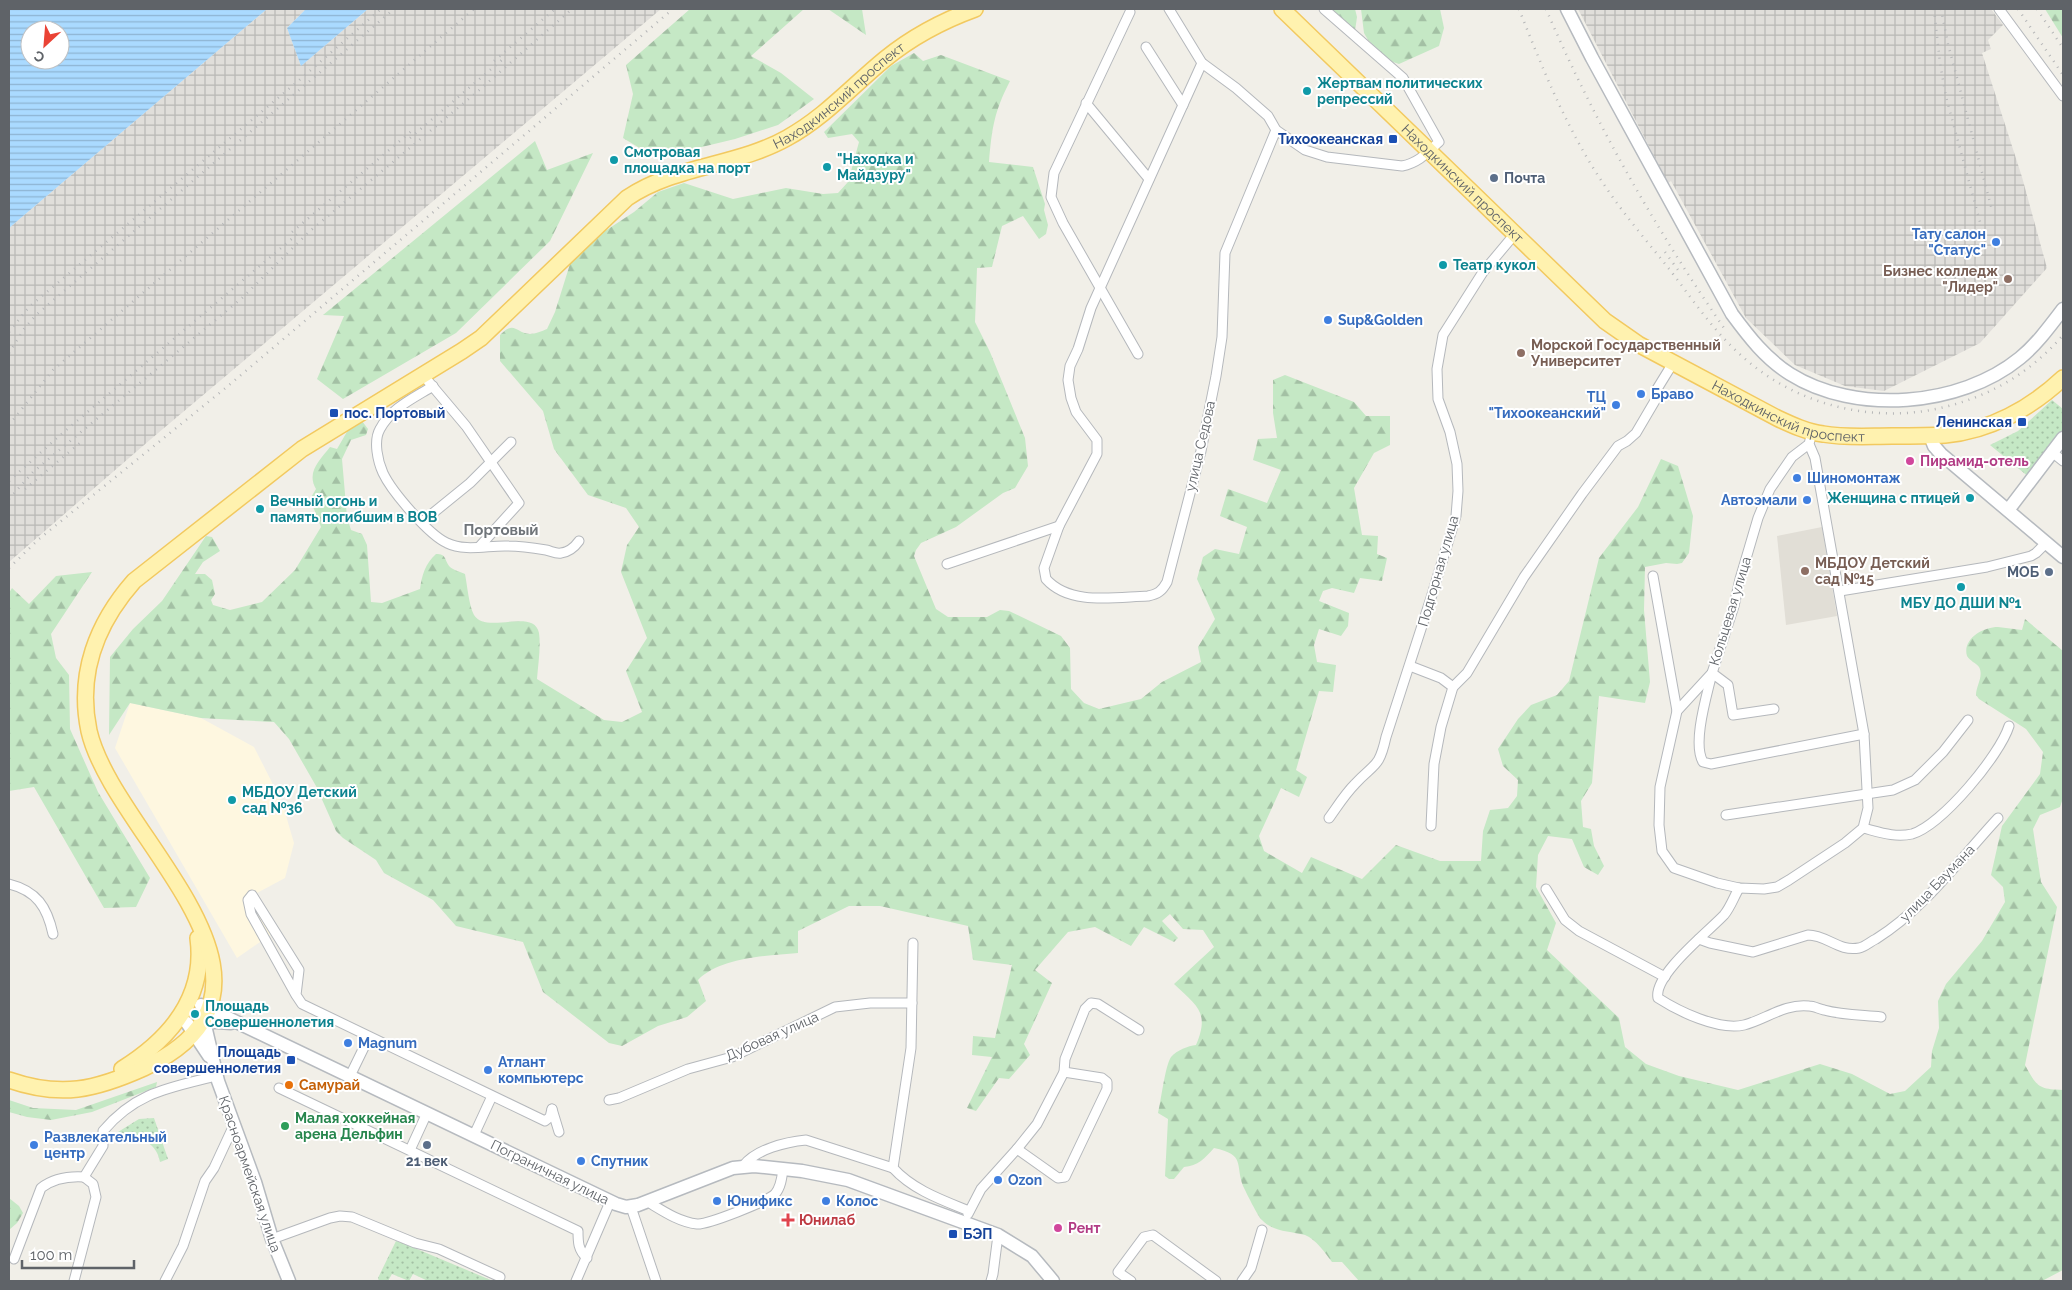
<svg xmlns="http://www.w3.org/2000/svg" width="2072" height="1290" font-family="Raleway,sans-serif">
	<defs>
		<pattern id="industrial-grid" width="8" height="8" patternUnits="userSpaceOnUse" patternTransform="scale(1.25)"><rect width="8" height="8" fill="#e0deda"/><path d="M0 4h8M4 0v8" fill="none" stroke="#b9b8b5"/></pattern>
		<pattern id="grass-dots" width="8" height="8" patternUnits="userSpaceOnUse" patternTransform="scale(1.25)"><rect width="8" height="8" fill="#c5e8c5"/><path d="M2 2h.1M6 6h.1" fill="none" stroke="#a3c0a4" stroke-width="1.8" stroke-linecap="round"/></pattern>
		<pattern id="forest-firs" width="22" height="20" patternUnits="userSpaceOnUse" patternTransform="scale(1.25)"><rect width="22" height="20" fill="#c5e8c5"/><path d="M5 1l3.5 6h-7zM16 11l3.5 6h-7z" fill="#a3c0a4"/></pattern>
		<pattern id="water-rules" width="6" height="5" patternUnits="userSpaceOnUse" patternTransform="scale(1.25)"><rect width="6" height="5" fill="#aadaff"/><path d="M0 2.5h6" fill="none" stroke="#8eb4d2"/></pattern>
	</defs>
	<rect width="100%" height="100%" fill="#f1efe8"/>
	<polygon fill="#fef7e0" points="130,703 201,718 254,747 282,802 294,843 285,878 257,893 276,931 237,958 115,748"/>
	<g fill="url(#industrial-grid)">
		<polygon points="267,9 306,9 287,28 301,66 368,9 661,9 151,439 9,562 9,228"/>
		<polygon points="1578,9 1690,9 1691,11 1695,9 1991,9 2003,25 1988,40 1991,49 1982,53 2022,177 2047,268 1980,343 1884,391 1845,386 1795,365 1746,318 1671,181 1668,183"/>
	</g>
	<polygon fill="#e1ded6" points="1822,527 1837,616 1786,625 1777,536"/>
	<g fill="url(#grass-dots)">
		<polygon points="2052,400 2063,409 2063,432 2030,478 1990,445 2018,431"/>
		<path d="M154 1118 168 1159 160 1162C156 1139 136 1138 118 1132L139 1119Z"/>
		<polygon points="396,1241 405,1244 493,1281 428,1281 413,1274 409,1281 392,1274 388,1281 379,1281 378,1278"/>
	</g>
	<g fill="url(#forest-firs)">
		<polygon points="690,9 804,9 751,56 781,73 814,99 778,125 735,139 656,158 623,138 633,94 626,65"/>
		<polygon points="828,9 862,9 866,35"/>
		<polygon points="1330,9 1355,9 1357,17 1355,31"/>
		<polygon points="1361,9 1440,9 1444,28 1439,46 1399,64 1390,61 1368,40 1364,33"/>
		<polygon points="2045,9 2063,9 2063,38"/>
		<path d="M914 53 923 61 941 55 1010 81C994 112 992 128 989 162L1033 167 1045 204 1044 210 1048 225 1046 234 1039 239 1023 216 1002 226 992 267 977 268 975 322 990 352 1025 438 1028 466 1015 488 1003 493 956 527 921 543 916 550 914 556 936 609 948 617H987L1000 610 1009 611 1061 636 1070 648 1071 689 1084 703 1099 709 1141 699 1162 682 1201 662 1198 647 1215 619 1197 579 1203 557 1215 549 1239 554 1247 527 1220 516 1228 489 1267 503 1281 470 1253 460 1258 439 1277 438 1273 413V380L1285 375 1354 402 1366 416H1390V445L1374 453 1354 488 1362 535 1378 536 1377 554 1387 558 1382 581 1360 578 1354 593 1332 588 1323 591 1319 601 1349 613 1348 626 1341 636 1319 629 1314 645 1317 662 1336 665 1333 692 1319 691 1296 770 1307 777 1299 797 1281 788 1259 836 1264 851 1302 873 1311 857 1362 879 1396 845 1440 861H1481L1483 831 1490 810 1508 808 1517 796 1518 780 1503 766 1498 749 1518 719 1531 705 1557 695 1569 681 1599 558 1638 507 1661 459 1678 466 1693 516 1689 553 1682 563 1677 564 1666 563 1645 567 1644 610 1650 682 1645 703 1599 696 1592 783 1581 801 1583 827 1591 829 1594 846 1604 866 1598 875 1584 867 1572 839 1548 836 1538 855 1536 887 1556 923 1547 950 1619 1018 1625 1047 1646 1064 1679 1076 1738 1090 1820 1064 1852 1074 1890 1094 1905 1091 1931 1067 1932 1051 1939 1028 1938 1001 1946 984 1982 941 2005 902 2003 887 1991 875 2002 826 2040 774 2043 752 2026 729 1979 699 1976 695C1976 686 1984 676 1979 667 1976 663 1970 661 1967 656 1962 639 1983 627 1998 627 2006 628 2014 629 2022 630L2025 619 2063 651V798L2060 807 2040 815 2033 829 2041 882 2057 907 2025 1065C2037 1087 2038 1089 2063 1090V1270L2042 1281H1359L1342 1262H1332C1325 1253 1316 1239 1305 1235 1290 1231 1273 1232 1262 1220 1258 1217 1246 1192 1243 1186 1235 1164 1246 1155 1214 1148 1205 1158 1198 1166 1184 1167L1174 1179H1169L1165 1176 1168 1119 1158 1113C1161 1101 1165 1066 1171 1057 1177 1050 1188 1046 1196 1045 1210 1012 1197 1006 1174 984L1214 947 1203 930 1183 929 1170 914 1162 921 1178 938 1174 942 1144 927 1131 946 1095 927 1068 932 1035 970 1052 983 1024 1044 1030 1055 1009 1079 999 1078 976 1111 967 1108 992 1057 972 1055 973 1036 995 1038 1012 965 973 960 968 926 880 906H849L798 931V953C766 956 721 957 698 980L706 1001 687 1017 658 1026 622 1046 609 1043 543 992 523 942 456 926 433 900 384 873 376 860 343 838 336 831 316 786 289 739 274 722 201 718 130 703 109 735 110 657 133 629 162 601 206 536 212 537 220 551 203 562 195 574H205L212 580 215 594 211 600 213 605 230 610 262 602 295 570 321 527 310 499 316 489C306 472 320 460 330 447L337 449 348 430 362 421 368 429 366 435 351 440 342 459 347 517 351 530 362 534 367 545 371 602 382 603 420 589C422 575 425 564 436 554 447 554 444 560 450 567 453 570 461 572 465 574 467 584 469 606 474 615 486 635 534 607 539 633 541 647 538 665 537 679L604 720 622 722 642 712 626 671 647 638 621 572 627 545 639 527 626 508 588 495 554 449 543 411 500 361V335C515 320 515 333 530 334 535 334 542 331 547 329L555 312 570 264 599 235 634 212 658 192 684 183 733 199 786 188 823 194 838 193 848 182 859 142 852 134 828 138 824 132 891 66Z"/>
		<polygon points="535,141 547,170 593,153 550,241 456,333 343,399 317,379 344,316 323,315"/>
		<polygon points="92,572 51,634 56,658 69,675 70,729 98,792 150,878 136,907 104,908 34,787 9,791 9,593 12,588 29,604 56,576"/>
		<polygon points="157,1082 156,1087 92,1112 51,1120 27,1117 9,1112 9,1100 33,1108 76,1110"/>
		<polygon points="9,1198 19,1206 23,1213 17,1223 9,1230"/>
	</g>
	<g fill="url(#water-rules)" fill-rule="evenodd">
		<path d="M9 9H267L9 228ZM30 30H60V60H30Z"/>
		<polygon points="306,9 368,9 301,66 287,28"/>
	</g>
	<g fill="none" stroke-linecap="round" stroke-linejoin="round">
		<g stroke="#b5b8bc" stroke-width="11">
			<g id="street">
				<path d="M1169 9 1202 63 1236 88 1268 116 1276 130 1305 150 1327 157 1402 166C1418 163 1427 153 1439 142L1403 78 1324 9"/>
				<polyline points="1999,9 2063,96"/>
				<polyline points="1130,12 1054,173 1051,197 1063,223 1138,354"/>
				<polyline points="1146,47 1183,105"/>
				<path d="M1202 63 1091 308 1078 349 1070 366 1068 380 1071 398 1076 412 1097 440V454L1059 526 1044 568 1046 579C1070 606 1115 597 1148 596 1158 594 1162 591 1167 582L1201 451 1216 376 1222 337 1225 253 1276 130"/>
				<polyline points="1086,103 1149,179"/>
				<polyline points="423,375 466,426 519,503 480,546"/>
				<path d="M433 386C414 398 391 408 380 429 373 441 378 462 383 473 392 492 429 535 447 543 465 552 489 545 508 546 520 546 534 548 546 550 551 551 556 554 561 553 569 552 574 548 579 541"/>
				<polyline points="1809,444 1792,457 1770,489 1758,518 1740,579 1734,606 1712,673 1677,711 1660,787 1659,825 1662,851 1674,868 1717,883 1739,888 1764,889 1777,887 1789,880 1845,843 1863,828 1868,808 1864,734 1815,458 1809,444 1812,432"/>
				<polyline points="2052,452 2063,461"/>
				<polyline points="422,522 470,483 511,442"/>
				<polyline points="947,564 1059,526"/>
				<polyline points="1653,576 1677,711"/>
				<polyline points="1840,591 1987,567 2031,556 2036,553 2046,543"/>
				<polyline points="1410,666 1441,678 1453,687"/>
				<path d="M1774 709 1733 715 1728 685 1712 673C1707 695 1692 743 1703 762L1711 764 1864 734"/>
				<polyline points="1726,815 1893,790 1915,780 1943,752 1968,720"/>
				<path d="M1329 818C1337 807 1345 794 1355 784 1374 763 1379 769 1386 737L1431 598 1456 516 1458 491 1457 464 1450 432 1438 399 1437 369 1443 335 1483 272 1514 235"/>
				<polyline points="1431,826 1434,764 1441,727 1453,687 1467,673 1524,577 1582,494 1618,446 1627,441 1636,433 1656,399 1657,389 1673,363"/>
				<path d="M1863 828C1879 832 1895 838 1912 834 1942 825 2000 755 2009 726"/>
				<path d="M9 884C37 891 47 907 53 934"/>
				<path d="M1739 888C1734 897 1730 908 1724 915 1709 931 1653 975 1658 998 1678 1011 1719 1031 1744 1025 1764 1020 1786 1003 1809 1006 1814 1006 1819 1009 1824 1010 1842 1015 1862 1015 1881 1017"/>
				<polyline points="1546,889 1565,920 1579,931 1665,977"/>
				<path d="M1699 939 1710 943 1753 952 1808 935C1827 935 1839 952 1859 948 1865 947 1871 941 1876 939 1924 909 1960 859 1998 818"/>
				<path d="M913 943 911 1048 893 1168C913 1190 942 1200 969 1211"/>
				<polyline points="296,995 299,970 252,895 248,900 251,914 296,995 302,1004 545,1121 550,1117 552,1109"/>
				<polyline points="350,1076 369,1037"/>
				<path d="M279 1088 578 1231C578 1242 578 1250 587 1258"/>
				<polyline points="609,1100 619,1098 688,1069 732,1057 835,1007 870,1003 912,1003"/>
				<polyline points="552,1109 559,1132"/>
				<polyline points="474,1135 492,1096"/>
				<polyline points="1017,1149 1058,1178 1065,1177 1107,1089 1107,1082 1102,1078 1064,1072"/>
				<polyline points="410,1150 427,1113"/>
				<path d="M743 1166C756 1149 786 1142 806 1140L893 1168"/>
				<path d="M84 1177 103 1146V1131C136 1092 169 1088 216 1076"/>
				<path d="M648 1202C663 1211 679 1222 697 1224 707 1225 768 1201 775 1194 781 1187 782 1177 783 1169"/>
				<polyline points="631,1207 656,1281"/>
				<polyline points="968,1214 981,1189 1017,1149 1037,1124 1064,1072 1065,1059 1085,1009 1091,1003 1098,1004 1139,1030"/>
				<polyline points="272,1239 330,1218 340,1216 352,1217 415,1243 439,1249 500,1277"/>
				<path d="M14 1259 41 1188C54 1178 68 1176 84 1177"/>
				<polyline points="74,1281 96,1197 93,1184 84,1177"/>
				<polyline points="165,1281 183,1246 205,1181 214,1168 234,1125"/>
				<polyline points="576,1281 610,1202"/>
				<polyline points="991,1281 993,1274 998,1235"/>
				<polyline points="1131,1281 1118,1272 1144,1237 1153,1235 1216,1281"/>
				<polyline points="1242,1281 1251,1268 1262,1230"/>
			</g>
		</g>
		<g stroke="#b6babf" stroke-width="15">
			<g id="secondary">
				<path d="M1567 9 1592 58 1732 314C1749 337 1765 358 1790 374 1855 415 1960 407 2020 358 2037 344 2050 326 2063 309"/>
				<polyline points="1930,436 1934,446 1941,454 2063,557"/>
				<polyline points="2009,509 2063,438"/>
				<polyline points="201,1005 616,1204 626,1207 638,1205 733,1168 754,1166 802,1171 848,1180 998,1235 1032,1256 1053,1281"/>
				<polyline points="187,1023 209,1056"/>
				<polyline points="231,1023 204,1021 218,1081 255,1182 272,1239 289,1281"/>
			</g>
		</g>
		<g stroke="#f2c960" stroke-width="18">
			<g id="primary">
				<path id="s1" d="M1282 9 1605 321 1638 344 1777 418C1792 425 1807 432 1823 434 1846 438 1869 436 1892 436 1910 436 1928 436 1945 435 1990 431 2031 408 2063 378"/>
				<path d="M122 1069C170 1039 206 997 198 938"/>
				<path id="s2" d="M9 1080C61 1098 95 1090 144 1068 319 986 113 836 89 731 77 674 97 623 134 581L302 449 462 351 481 338 627 198C676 165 737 166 787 138 825 117 852 86 885 59 912 37 942 21 975 9"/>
			</g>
		</g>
		<use href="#street" stroke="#fff" stroke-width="9"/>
		<use href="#secondary" stroke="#fff" stroke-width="12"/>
		<use href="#primary" stroke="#fff2af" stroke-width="15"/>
		<g stroke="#b6b7b8" stroke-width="2.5" stroke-dasharray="1 6" stroke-linecap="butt">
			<path d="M1519 9C1542 67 1565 125 1599 177 1620 210 1646 240 1670 270 1693 300 1714 332 1743 357 1793 402 1864 422 1931 410 1983 400 2028 376 2063 335"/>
			<path d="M1546 9C1594 121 1655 228 1724 328"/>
			<polyline points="1934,9 1940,63 1946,97 1980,222"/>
			<polyline points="1941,9 1948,44 1992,210"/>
			<polyline points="2018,9 2063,75"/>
			<polyline points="2037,9 2063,48"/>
			<polyline points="494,61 555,9"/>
			<polyline points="410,138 503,59"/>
			<polyline points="292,232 414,129"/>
			<polyline points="1665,252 1678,270"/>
			<polyline points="9,332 29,307 297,82 381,9"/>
			<polyline points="9,353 24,329 36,315 394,9"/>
			<polyline points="9,425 53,370 474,9"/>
			<polyline points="9,481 58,437 301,231"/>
			<polyline points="25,489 81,442"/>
			<polyline points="9,499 33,472 242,298 310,231 477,92 572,9"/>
			<polyline points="9,568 39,539 228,386 673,9"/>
		</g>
	</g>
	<g fill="#0f9aa8" stroke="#fff" stroke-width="2">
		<circle cx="1307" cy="91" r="5"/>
		<circle cx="614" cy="160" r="5"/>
		<circle cx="827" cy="167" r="5"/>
		<circle cx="1443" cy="265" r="5"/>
		<circle cx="1970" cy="498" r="5"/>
		<circle cx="260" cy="509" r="5"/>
		<circle cx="1961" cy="587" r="5"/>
		<circle cx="232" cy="800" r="5"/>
		<circle cx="195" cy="1014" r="5"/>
	</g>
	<g fill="#1a4fb4" stroke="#fff" stroke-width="2">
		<rect x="1388" y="134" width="10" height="10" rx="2.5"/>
		<rect x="329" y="408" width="10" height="10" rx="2.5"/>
		<rect x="2017" y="417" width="10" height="10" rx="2.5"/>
		<rect x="286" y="1055" width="10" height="10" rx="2.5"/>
		<rect x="948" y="1229" width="10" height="10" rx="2.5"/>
	</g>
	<g fill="#5c6f8a" stroke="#fff" stroke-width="2">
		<circle cx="1494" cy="178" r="5"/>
		<circle cx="2049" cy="572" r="5"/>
		<circle cx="427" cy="1145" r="5"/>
	</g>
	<g fill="#3f7fe0" stroke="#fff" stroke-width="2">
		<circle cx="1996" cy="242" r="5"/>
		<circle cx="1328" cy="320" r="5"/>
		<circle cx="1641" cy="394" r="5"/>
		<circle cx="1616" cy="405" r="5"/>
		<circle cx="1797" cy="478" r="5"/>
		<circle cx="1807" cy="500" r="5"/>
		<circle cx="348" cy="1043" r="5"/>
		<circle cx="488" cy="1070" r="5"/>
		<circle cx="34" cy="1145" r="5"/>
		<circle cx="581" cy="1161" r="5"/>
		<circle cx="998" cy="1180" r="5"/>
		<circle cx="717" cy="1201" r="5"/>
		<circle cx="826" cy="1201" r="5"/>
	</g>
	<g fill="#8d6e63" stroke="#fff" stroke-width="2">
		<circle cx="2008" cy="279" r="5"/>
		<circle cx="1521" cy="353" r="5"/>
		<circle cx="1805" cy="571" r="5"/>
	</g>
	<g fill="#d1479c" stroke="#fff" stroke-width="2">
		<circle cx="1910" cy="461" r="5"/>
		<circle cx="1058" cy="1228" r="5"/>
	</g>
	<circle fill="#e8710a" stroke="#fff" stroke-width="2" cx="289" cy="1085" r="5"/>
	<circle fill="#2e9e5b" stroke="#fff" stroke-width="2" cx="285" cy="1126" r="5"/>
	<path fill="#e0444e" stroke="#fff" stroke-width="2" d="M785.5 1212.5h5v5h5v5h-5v5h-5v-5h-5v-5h5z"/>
	<g text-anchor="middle" stroke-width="4" stroke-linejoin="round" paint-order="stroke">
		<g font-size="14" font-weight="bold" fill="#0d838f" stroke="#fff" text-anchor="start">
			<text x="1317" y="88">Жертвам политических<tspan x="1317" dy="16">репрессий</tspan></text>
			<text x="624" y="157">Смотровая<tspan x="624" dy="16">площадка на порт</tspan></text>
			<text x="837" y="164">"Находка и<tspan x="837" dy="16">Майдзуру"</tspan></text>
			<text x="1453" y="270">Театр кукол</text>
			<text x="1960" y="503" text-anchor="end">Женщина с птицей</text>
			<text x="270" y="506">Вечный огонь и<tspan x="270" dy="16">память погибшим в ВОВ</tspan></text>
			<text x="1961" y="608" text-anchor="middle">МБУ ДО ДШИ №1</text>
			<text x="242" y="797">МБДОУ Детский<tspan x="242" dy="16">сад №36</tspan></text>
			<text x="205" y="1011">Площадь<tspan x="205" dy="16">Совершеннолетия</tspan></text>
		</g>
		<g font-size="14" fill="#5f6368" stroke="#fff">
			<text dy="5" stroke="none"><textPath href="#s2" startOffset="1568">Находкинский проспект</textPath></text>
			<text dy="5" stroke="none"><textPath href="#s1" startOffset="251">Находкинский проспект</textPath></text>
			<text dy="5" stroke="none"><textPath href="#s1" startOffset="656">Находкинский проспект</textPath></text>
			<text transform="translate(1200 446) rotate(-77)" y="5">улица Седова</text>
			<text transform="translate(1438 571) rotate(-74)" y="5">Подгорная улица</text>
			<text transform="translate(1730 611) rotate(-73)" y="5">Кольцевая улица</text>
			<text transform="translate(1937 883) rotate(-46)" y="5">улица Баумана</text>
			<text transform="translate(772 1036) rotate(-24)" y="5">Дубовая улица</text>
			<text transform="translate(550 1172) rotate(26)" y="5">Пограничная улица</text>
			<text transform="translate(250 1174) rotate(71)" y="5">Красноармейская улица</text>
		</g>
		<g font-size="14" font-weight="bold" fill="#164399" stroke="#fff" text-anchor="end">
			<text x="1383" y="144">Тихоокеанская</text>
			<text x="344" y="418" text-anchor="start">пос. Портовый</text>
			<text x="2012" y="427">Ленинская</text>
			<text x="281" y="1057">Площадь<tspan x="281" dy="16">совершеннолетия</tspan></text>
			<text x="963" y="1239" text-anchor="start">БЭП</text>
		</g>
		<g font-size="14" font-weight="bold" fill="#4e5e75" stroke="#fff" text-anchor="start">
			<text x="1504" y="183">Почта</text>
			<text x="2039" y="577" text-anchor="end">МОБ</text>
			<text x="427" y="1166" text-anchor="middle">21 век</text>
		</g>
		<g font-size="14" font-weight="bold" fill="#366cbe" stroke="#fff" text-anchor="start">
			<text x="1986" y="239" text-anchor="end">Тату салон<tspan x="1986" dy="16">"Статус"</tspan></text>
			<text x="1338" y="325">Sup&amp;Golden</text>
			<text x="1651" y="399">Браво</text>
			<text x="1606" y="402" text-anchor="end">ТЦ<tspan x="1606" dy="16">"Тихоокеанский"</tspan></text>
			<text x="1807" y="483">Шиномонтаж</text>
			<text x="1797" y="505" text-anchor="end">Автоэмали</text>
			<text x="358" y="1048">Magnum</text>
			<text x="498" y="1067">Атлант<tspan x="498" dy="16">компьютерс</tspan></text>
			<text x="44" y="1142">Развлекательный<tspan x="44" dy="16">центр</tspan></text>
			<text x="591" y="1166">Спутник</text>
			<text x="1008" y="1185">Ozon</text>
			<text x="727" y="1206">Юнификс</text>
			<text x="836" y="1206">Колос</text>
		</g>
		<g font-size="14" font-weight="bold" fill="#785e54" stroke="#fff" text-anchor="start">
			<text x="1998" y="276" text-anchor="end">Бизнес колледж<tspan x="1998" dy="16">"Лидер"</tspan></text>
			<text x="1531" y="350">Морской Государственный<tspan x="1531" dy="16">Университет</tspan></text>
			<text x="1815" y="568">МБДОУ Детский<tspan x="1815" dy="16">сад №15</tspan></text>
		</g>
		<g font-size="14" font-weight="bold" fill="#b23c85" stroke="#fff" text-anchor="start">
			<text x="1920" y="466">Пирамид-отель</text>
			<text x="1068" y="1233">Рент</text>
		</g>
		<g font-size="14" font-weight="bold" fill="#c56008" stroke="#fff" text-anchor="start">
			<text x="299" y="1090">Самурай</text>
		</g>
		<g font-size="14" font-weight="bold" fill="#27864d" stroke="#fff" text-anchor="start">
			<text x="295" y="1123">Малая хоккейная<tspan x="295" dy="16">арена Дельфин</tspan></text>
		</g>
		<g font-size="14" font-weight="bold" fill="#be3a42" stroke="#fff" text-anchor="start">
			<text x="799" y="1225">Юнилаб</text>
		</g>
		<g font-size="15" font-weight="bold" fill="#70757a" stroke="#fff">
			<text x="501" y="535">Портовый</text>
		</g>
	</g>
	<rect width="2072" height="1290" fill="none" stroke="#5f6368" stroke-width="20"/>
	<g transform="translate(45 45) rotate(206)"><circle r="24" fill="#ffffff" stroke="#bfc1c3"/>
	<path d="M0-4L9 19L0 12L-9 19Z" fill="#ea4335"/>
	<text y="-8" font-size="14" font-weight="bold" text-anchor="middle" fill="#5f6368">С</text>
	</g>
	<path d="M22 1260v8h112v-8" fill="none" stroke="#5f6368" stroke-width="2.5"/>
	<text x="30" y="1260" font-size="15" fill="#5f6368" stroke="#ffffff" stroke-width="4" paint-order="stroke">100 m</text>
</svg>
